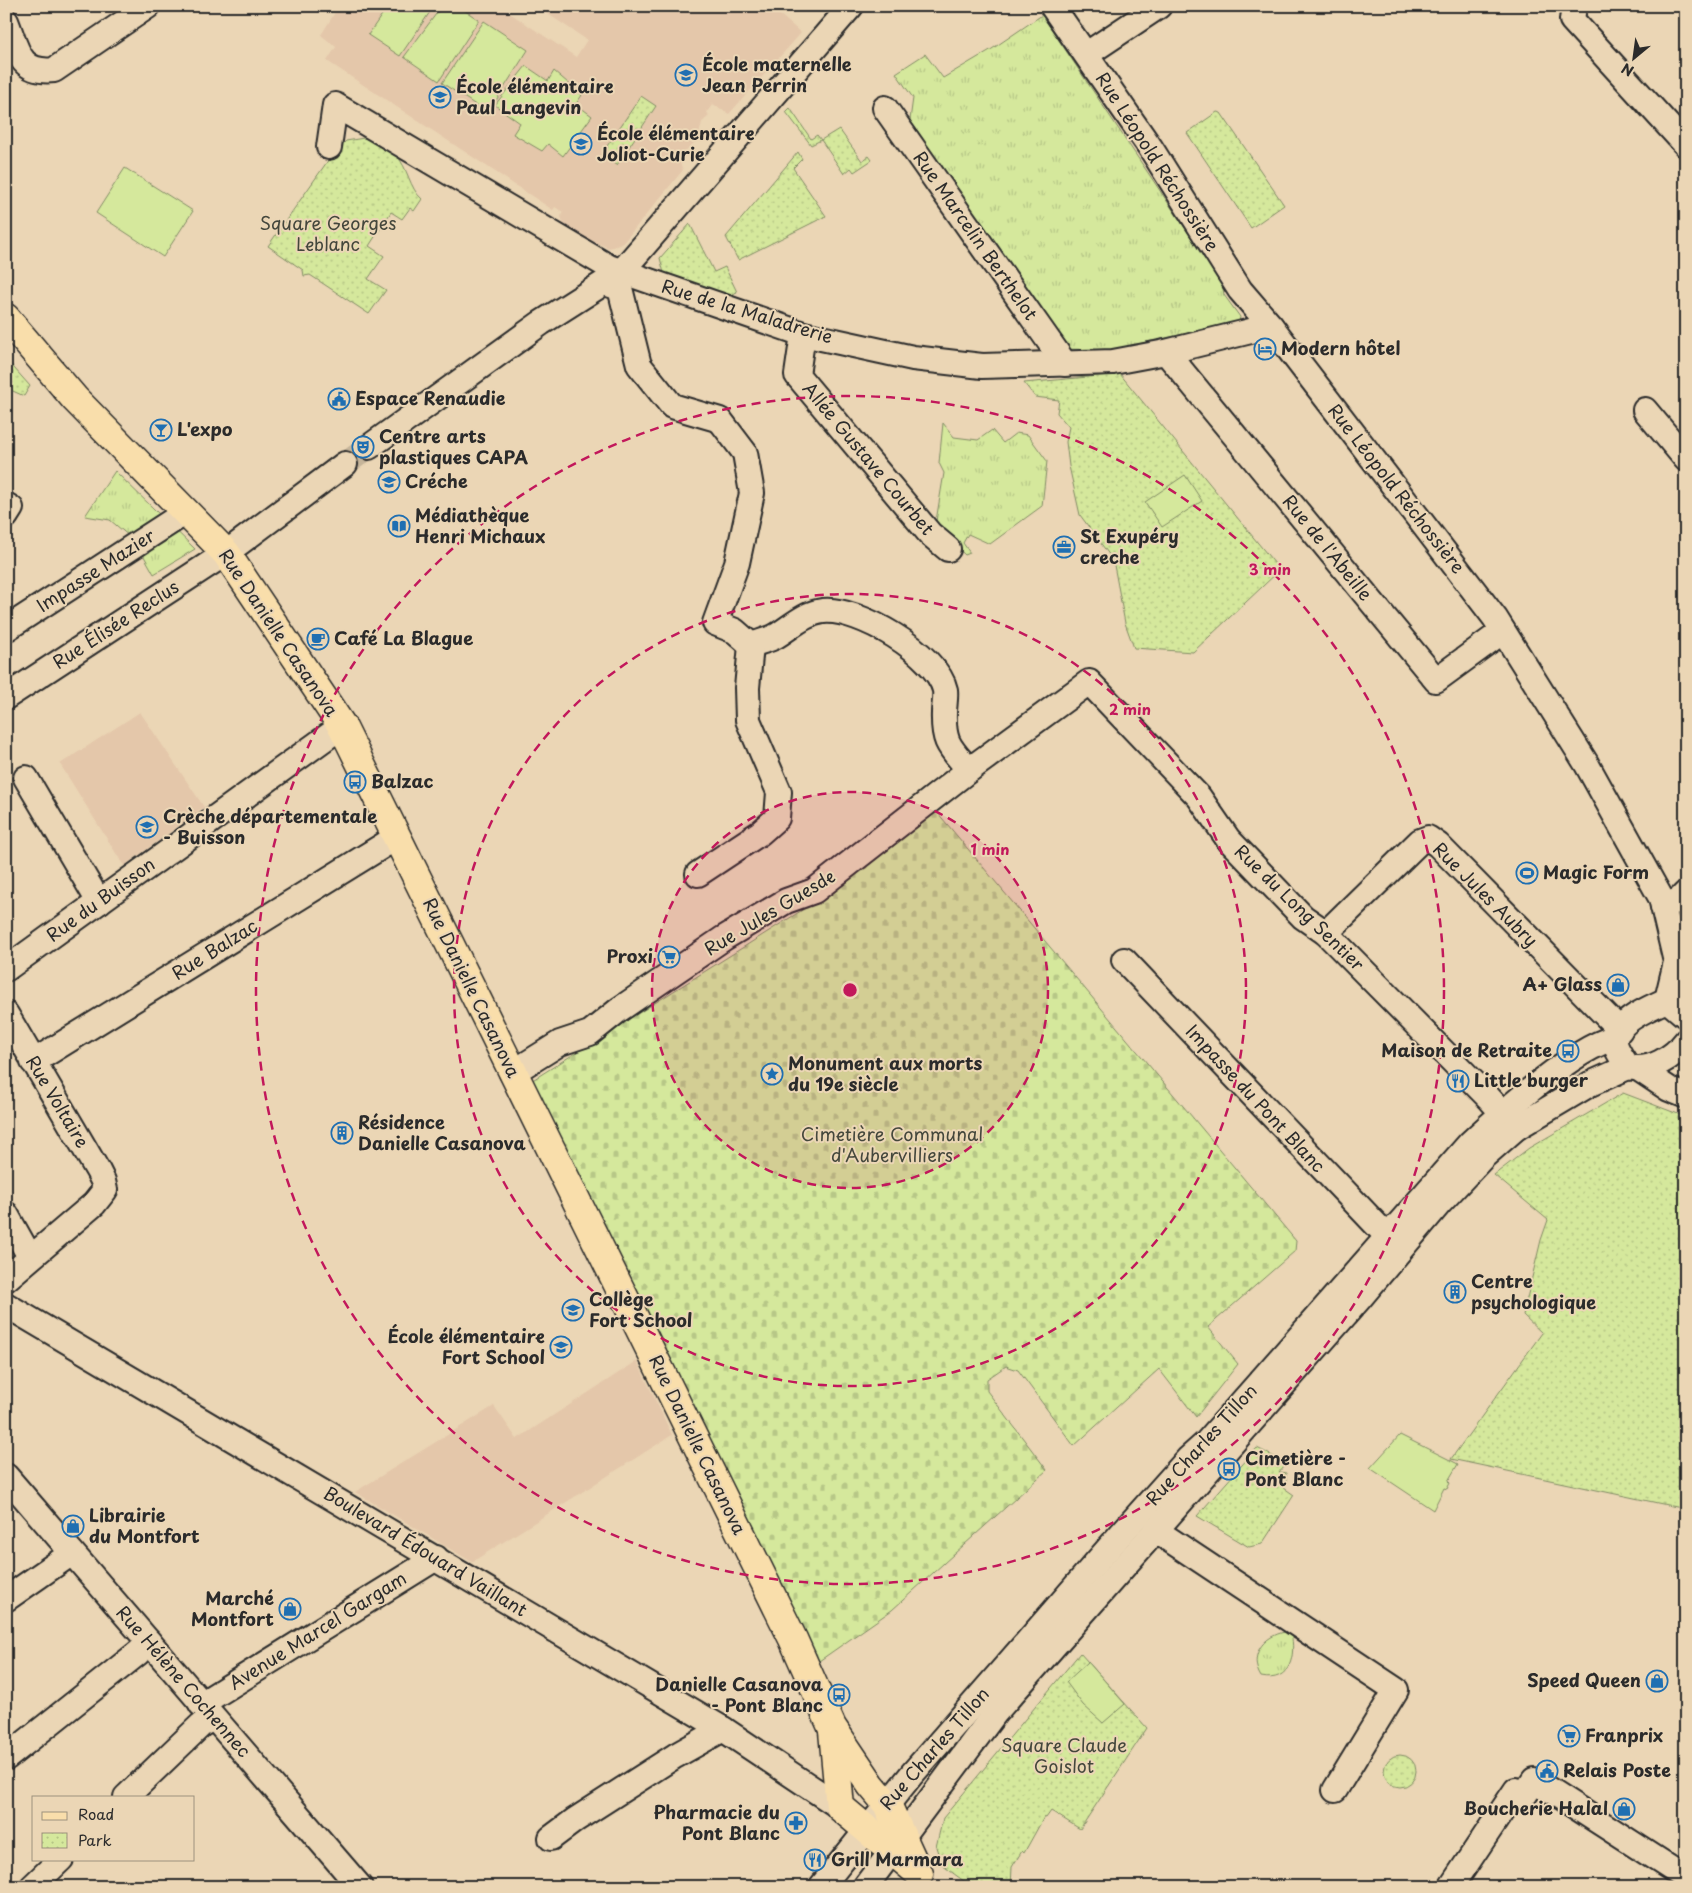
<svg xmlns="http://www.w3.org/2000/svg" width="1692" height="1893" font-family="'Playpen Sans',sans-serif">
	<defs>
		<pattern id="grass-tufts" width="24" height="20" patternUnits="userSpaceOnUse" patternTransform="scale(1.25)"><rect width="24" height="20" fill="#d5e89c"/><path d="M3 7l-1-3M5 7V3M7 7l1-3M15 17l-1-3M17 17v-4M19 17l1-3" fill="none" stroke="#b7c787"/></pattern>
		<pattern id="cemetery-stones" width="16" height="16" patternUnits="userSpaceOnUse" patternTransform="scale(1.25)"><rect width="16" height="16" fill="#d5e89c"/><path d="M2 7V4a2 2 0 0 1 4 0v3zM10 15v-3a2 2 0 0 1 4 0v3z" fill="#b7c787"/></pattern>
		<pattern id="park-dots" width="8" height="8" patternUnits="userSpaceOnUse" patternTransform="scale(1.25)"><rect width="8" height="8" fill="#d5e89c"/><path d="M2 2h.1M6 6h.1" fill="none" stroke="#b7c787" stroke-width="1.8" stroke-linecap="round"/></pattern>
	</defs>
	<rect width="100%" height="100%" fill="#ebd6b5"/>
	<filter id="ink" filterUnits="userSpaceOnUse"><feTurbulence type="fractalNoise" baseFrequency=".02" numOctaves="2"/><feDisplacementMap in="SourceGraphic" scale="10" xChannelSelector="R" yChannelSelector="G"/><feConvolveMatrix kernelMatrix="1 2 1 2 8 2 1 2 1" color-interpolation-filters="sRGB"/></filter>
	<g filter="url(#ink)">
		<g fill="#e4c7aa">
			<polygon points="339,6 499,6 576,57 587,40 536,6 770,6 801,33 729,114 713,104 707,112 709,116 702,122 698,139 680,156 680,163 683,170 622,244 609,248 565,230 561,216 563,212 555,207 553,210 327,61 336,47 321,35"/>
			<polygon points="140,712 204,807 124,866 60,764"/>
			<polygon points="637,1361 672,1435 472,1562 355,1492 494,1406 517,1439"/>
		</g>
		<g fill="url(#grass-tufts)" stroke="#808a64">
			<polygon points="1042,15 1222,283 1224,295 1240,317 1239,322 1110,350 1065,349 910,120 913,98 896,73 925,54 943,78 992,49"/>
			<polygon points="943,423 954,437 978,440 992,430 1003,443 1016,433 1028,435 1047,461 1042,506 990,544 968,534 963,543 970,553 965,555 935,527 944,473 939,463"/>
			<polygon points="115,471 195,549 154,574 136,542 110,520 85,516"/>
			<path d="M1285 1632 1291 1633C1296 1655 1291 1683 1261 1677 1248 1656 1263 1636 1285 1632Z"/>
		</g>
		<polygon fill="url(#cemetery-stones)" stroke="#808a64" points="937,812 1296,1241 1295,1251 1208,1327 1238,1364 1196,1417 1159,1369 1074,1446 1018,1370 1006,1366 987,1379 987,1391 1047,1470 892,1610 819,1661 531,1081 823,897"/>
		<g fill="url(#park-dots)" stroke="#808a64">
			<polygon points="641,96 656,106 617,165 601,155"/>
			<polygon points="790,108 811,139 817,135 821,140 839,129 862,161 869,156 872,160 854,172 851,168 844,174 821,140 811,145 786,112"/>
			<polygon points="1217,112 1221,113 1284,205 1251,228 1187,133"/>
			<path d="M364 138C374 142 388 146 396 155 408 167 409 188 422 199L414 211 410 208 402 219 391 212 369 246 384 256 368 279 386 290 369 314 310 275 304 276 303 270 268 246 334 152 346 141Z"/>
			<polygon points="798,152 802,159 793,168 826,216 738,260 726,237"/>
			<polygon points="690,224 714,272 725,267 737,292 728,296 664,273 660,258"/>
			<polygon points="6,359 30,386 24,396 6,388"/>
			<polygon points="1120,374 1280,570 1193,652 1134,648 1125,623 1113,560 1080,515 1069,466 1066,442 1069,427 1057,413 1059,400 1035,397 1024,383"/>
			<polygon points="1623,1093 1686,1117 1686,1509 1451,1459 1542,1333 1523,1315 1541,1240 1548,1220 1494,1175 1529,1148"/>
			<polygon points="1257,1448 1286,1463 1279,1472 1286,1473 1286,1485 1284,1488 1294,1495 1262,1544 1249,1547 1197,1516"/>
			<polygon points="1080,1653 1147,1728 1080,1829 1051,1811 1046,1818 1044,1817 1024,1853 1022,1851 1012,1867 1011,1887 972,1887 942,1865 936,1847 943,1818"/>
			<circle cx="1400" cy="1771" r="16"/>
		</g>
		<g fill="#d5e89c" stroke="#808a64">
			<polygon points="388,6 434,6 400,56 368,35"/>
			<polygon points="442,6 458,6 479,20 439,81 404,57"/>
			<polygon points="484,21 528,50 488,113 442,83"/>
			<polygon points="526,66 548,81 554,71 582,95 576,104 592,116 563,156 548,144 542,151 513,134 520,123 495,105"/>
			<polygon points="125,168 193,211 163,257 96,213"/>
			<polygon points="1185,475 1202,501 1162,527 1145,502"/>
			<polygon points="1400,1435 1458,1464 1448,1481 1450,1483 1447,1489 1444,1488 1433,1510 1370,1468"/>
			<polygon points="1088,1662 1125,1704 1103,1723 1083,1705 1066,1682"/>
		</g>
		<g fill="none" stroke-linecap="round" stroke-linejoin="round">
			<polyline stroke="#c5b499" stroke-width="24" stroke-dasharray="24 12" stroke-linecap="butt" points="345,464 369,447"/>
			<g stroke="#2b2b2b" stroke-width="28">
				<g id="minor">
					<polyline points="1052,6 1150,147 1240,290 1271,326 1495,618 1586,763 1661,898 1676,962 1667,1000"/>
					<polyline points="1574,6 1572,20 1686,145"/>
					<path d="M6 21C17 48 18 74 54 70L148 6"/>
					<polyline points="1087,54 1159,6"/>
					<polyline points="885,108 1065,364"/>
					<polyline points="329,147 335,105 609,267 803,334 913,358 982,366 1113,362 1166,352 1271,326"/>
					<path d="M605 283 620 288 639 365 672 406 720 420 745 453 752 493 737 563 715 623 735 631 751 645C759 642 769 640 776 636 791 627 805 613 823 611 858 607 937 654 945 690 946 697 944 706 944 713 943 744 950 747 969 770"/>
					<polyline points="803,334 797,375 930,534 948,549"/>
					<polyline points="1166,352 1436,680 1503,631"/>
					<polyline points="1645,410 1686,459"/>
					<polyline points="369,447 541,323 621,272 851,6"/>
					<polyline points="6,505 11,508 6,516"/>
					<polyline points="6,629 186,512"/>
					<polyline points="6,697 226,553 345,464"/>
					<polyline points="26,778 99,902"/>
					<polyline points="698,874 760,833 777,818 779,792 748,720 747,688 751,645"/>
					<polyline points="1663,906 1679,900 1686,893"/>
					<polyline points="1326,933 1420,841 1428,838 1438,845 1620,1030"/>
					<polyline points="1124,960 1387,1236"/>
					<polyline points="6,969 342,726"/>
					<polyline points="6,1014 98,1171 103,1181 105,1190 94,1204 6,1279"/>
					<path d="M1686 1016 1667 1000C1653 1006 1618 1021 1615 1039 1614 1048 1623 1059 1628 1067 1650 1072 1673 1058 1686 1041"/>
					<polyline points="33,1062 397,837"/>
					<polyline points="1639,1069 1669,1089 1686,1096"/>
					<polyline points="512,1073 560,1043 590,1033 620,1009 724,938 786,901 814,891 969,770 1089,682 1199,797 1228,839 1303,917 1326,933 1489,1098 1516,1128"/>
					<polyline points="6,1214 30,1257"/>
					<polyline points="6,1305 723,1729 840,1807"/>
					<polyline points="6,1476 360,1887"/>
					<polyline points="1155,1530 1396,1690 1335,1790"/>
					<polyline points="6,1599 72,1553"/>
					<polyline points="201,1704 436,1558"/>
					<polyline points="6,1758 138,1653 149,1642"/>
					<polyline points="126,1797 201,1725 213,1718"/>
					<polyline points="551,1838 575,1820 675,1756 723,1729"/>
					<polyline points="32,1887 61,1859"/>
					<path d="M821 1887 912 1774 1121 1534 1188 1459 1206 1443 1470 1143C1501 1114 1575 1047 1615 1038"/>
					<polyline points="865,1887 995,1713 1360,1298 1439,1204 1483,1157 1516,1128 1590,1084 1628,1067"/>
					<polyline points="1451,1887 1516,1790 1524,1795 1534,1780 1686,1878"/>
				</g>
			</g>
			<g stroke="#2b2b2b" stroke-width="31">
				<g id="major">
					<polyline points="6,318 75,399 226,553 342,726 793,1639 832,1727 871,1785 887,1804 919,1874"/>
					<polyline points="833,1731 840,1807 914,1869"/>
				</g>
			</g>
			<use href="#minor" stroke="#ebd6b5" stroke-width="24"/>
			<use href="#major" stroke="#f9deab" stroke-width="28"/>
		</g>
	</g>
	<circle cx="850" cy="990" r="198" fill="#c2185b" fill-opacity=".12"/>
	<g fill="none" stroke="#c2185b" stroke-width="2.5" stroke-dasharray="9 6">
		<circle cx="850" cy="990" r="198"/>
		<circle cx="850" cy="990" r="396"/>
		<circle cx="850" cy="990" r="594"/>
	</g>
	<defs>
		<g id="school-ring" transform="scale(1.125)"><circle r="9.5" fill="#ebd6b5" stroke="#1f6fb2" stroke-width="1.5"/><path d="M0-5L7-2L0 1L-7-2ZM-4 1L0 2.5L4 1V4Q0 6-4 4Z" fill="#1f6fb2"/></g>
		<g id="hotel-ring" transform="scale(1.125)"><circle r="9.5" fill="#ebd6b5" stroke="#1f6fb2" stroke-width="1.5"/><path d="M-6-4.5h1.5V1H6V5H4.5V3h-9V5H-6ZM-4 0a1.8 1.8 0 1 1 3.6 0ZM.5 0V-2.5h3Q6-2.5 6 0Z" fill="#1f6fb2"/></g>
		<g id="civic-ring" transform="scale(1.125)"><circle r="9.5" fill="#ebd6b5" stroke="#1f6fb2" stroke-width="1.5"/><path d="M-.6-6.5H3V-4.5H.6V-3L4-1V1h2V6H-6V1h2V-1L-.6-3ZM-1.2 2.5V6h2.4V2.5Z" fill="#1f6fb2"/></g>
		<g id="bar-ring" transform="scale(1.125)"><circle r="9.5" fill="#ebd6b5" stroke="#1f6fb2" stroke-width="1.5"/><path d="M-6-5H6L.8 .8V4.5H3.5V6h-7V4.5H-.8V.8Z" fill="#1f6fb2"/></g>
		<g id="theatre-ring" transform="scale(1.125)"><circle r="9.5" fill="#ebd6b5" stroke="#1f6fb2" stroke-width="1.5"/><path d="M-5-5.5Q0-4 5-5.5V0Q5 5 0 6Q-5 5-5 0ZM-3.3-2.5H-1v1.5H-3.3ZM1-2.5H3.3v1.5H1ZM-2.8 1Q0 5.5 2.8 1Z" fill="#1f6fb2"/></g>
		<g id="library-ring" transform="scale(1.125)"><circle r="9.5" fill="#ebd6b5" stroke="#1f6fb2" stroke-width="1.5"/><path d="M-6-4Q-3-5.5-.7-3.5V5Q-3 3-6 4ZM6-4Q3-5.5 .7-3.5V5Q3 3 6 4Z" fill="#1f6fb2"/></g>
		<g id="office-ring" transform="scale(1.125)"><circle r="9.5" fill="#ebd6b5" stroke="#1f6fb2" stroke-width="1.5"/><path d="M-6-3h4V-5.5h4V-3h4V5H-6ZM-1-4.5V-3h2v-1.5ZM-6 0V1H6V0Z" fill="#1f6fb2"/></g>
		<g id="cafe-ring" transform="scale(1.125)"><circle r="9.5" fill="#ebd6b5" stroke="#1f6fb2" stroke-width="1.5"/><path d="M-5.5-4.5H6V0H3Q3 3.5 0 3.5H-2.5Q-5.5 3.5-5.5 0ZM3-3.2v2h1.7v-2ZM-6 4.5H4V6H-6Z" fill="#1f6fb2"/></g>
		<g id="bus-ring" transform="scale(1.125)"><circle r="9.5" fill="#ebd6b5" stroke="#1f6fb2" stroke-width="1.5"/><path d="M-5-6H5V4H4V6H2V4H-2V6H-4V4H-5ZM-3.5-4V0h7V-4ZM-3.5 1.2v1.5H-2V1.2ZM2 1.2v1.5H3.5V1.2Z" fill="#1f6fb2"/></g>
		<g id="stadium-ring" transform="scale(1.125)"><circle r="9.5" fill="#ebd6b5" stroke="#1f6fb2" stroke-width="1.5"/><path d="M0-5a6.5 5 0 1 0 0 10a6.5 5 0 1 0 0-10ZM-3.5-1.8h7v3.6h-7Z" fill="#1f6fb2"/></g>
		<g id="supermarket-ring" transform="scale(1.125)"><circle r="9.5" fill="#ebd6b5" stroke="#1f6fb2" stroke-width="1.5"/><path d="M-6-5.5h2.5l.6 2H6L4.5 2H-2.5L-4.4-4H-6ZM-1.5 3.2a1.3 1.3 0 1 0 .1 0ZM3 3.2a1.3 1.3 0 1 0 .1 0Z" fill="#1f6fb2"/></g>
		<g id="shop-ring" transform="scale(1.125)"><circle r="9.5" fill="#ebd6b5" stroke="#1f6fb2" stroke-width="1.5"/><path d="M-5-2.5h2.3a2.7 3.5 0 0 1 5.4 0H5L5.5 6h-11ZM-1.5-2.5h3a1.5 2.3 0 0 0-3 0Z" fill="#1f6fb2"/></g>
		<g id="sight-ring" transform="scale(1.125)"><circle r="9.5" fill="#ebd6b5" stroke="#1f6fb2" stroke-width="1.5"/><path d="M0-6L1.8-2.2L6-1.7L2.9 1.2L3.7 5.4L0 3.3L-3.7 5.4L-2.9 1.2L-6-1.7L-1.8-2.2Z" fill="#1f6fb2"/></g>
		<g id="restaurant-ring" transform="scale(1.125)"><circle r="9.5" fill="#ebd6b5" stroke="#1f6fb2" stroke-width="1.5"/><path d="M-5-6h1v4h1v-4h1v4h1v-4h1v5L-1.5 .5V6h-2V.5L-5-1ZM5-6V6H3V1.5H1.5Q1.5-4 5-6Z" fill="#1f6fb2"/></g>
		<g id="building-ring" transform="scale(1.125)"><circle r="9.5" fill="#ebd6b5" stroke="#1f6fb2" stroke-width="1.5"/><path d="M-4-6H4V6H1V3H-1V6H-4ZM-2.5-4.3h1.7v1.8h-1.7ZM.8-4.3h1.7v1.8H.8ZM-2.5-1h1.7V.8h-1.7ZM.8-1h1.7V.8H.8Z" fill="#1f6fb2"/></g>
		<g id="pharmacy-ring" transform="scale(1.125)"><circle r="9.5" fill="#ebd6b5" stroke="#1f6fb2" stroke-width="1.5"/><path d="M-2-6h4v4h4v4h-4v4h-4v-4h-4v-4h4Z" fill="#1f6fb2"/></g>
	</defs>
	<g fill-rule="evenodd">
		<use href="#school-ring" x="686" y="75"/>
		<use href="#school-ring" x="440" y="97"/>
		<use href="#school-ring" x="581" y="144"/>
		<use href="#hotel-ring" x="1265" y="349"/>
		<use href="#civic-ring" x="339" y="399"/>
		<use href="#bar-ring" x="161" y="430"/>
		<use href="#theatre-ring" x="363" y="447"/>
		<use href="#school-ring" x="389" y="482"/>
		<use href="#library-ring" x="399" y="526"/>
		<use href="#office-ring" x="1064" y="547"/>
		<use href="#cafe-ring" x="318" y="639"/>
		<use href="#bus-ring" x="355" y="782"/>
		<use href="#school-ring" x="147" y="827"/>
		<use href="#stadium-ring" x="1527" y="873"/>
		<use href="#supermarket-ring" x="669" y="957"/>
		<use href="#shop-ring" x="1618" y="985"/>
		<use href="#bus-ring" x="1568" y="1051"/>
		<use href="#sight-ring" x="772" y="1074"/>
		<use href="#restaurant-ring" x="1458" y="1081"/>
		<use href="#building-ring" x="342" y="1133"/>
		<use href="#building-ring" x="1455" y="1292"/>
		<use href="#school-ring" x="573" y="1310"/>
		<use href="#school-ring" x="561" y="1347"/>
		<use href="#bus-ring" x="1229" y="1469"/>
		<use href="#shop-ring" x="73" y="1526"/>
		<use href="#shop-ring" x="290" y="1609"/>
		<use href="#shop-ring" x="1657" y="1681"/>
		<use href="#bus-ring" x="839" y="1695"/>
		<use href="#supermarket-ring" x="1569" y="1736"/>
		<use href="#civic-ring" x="1547" y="1771"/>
		<use href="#shop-ring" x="1624" y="1809"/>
		<use href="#pharmacy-ring" x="796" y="1823"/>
		<use href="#restaurant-ring" x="815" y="1860"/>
	</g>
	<g text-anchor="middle" stroke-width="4" stroke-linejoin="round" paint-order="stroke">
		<g font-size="18" font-weight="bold" fill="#2b2b2b" stroke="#ebd6b5" text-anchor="start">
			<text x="702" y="71">École maternelle<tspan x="702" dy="21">Jean Perrin</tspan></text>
			<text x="456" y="93">École élémentaire<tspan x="456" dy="21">Paul Langevin</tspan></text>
			<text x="597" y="140">École élémentaire<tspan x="597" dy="21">Joliot-Curie</tspan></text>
			<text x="1281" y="355">Modern hôtel</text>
			<text x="355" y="405">Espace Renaudie</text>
			<text x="177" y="436">L'expo</text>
			<text x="379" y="443">Centre arts<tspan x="379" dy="21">plastiques CAPA</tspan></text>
			<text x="405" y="488">Créche</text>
			<text x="415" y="522">Médiathèque<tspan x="415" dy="21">Henri Michaux</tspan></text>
			<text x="1080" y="543">St Exupéry<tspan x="1080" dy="21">creche</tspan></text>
			<text x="334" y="645">Café La Blague</text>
			<text x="371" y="788">Balzac</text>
			<text x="163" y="823">Crèche départementale<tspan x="163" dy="21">- Buisson</tspan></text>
			<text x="1543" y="879">Magic Form</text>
			<text x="653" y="963" text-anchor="end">Proxi</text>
			<text x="1602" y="991" text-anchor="end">A+ Glass</text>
			<text x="1552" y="1057" text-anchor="end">Maison de Retraite</text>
			<text x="788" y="1070">Monument aux morts<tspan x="788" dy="21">du 19e siècle</tspan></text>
			<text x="1474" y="1087">Little burger</text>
			<text x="358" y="1129">Résidence<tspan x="358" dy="21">Danielle Casanova</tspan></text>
			<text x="1471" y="1288">Centre<tspan x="1471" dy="21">psychologique</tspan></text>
			<text x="589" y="1306">Collège<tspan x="589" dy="21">Fort School</tspan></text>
			<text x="545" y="1343" text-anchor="end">École élémentaire<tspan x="545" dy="21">Fort School</tspan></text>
			<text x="1245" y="1465">Cimetière -<tspan x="1245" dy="21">Pont Blanc</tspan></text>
			<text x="89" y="1522">Librairie<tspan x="89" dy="21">du Montfort</tspan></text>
			<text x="274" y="1605" text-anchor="end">Marché<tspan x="274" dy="21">Montfort</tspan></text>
			<text x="1641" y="1687" text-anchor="end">Speed Queen</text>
			<text x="823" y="1691" text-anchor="end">Danielle Casanova<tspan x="823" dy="21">- Pont Blanc</tspan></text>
			<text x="1585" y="1742">Franprix</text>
			<text x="1563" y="1777">Relais Poste</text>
			<text x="1608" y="1815" text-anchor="end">Boucherie Halal</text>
			<text x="780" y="1819" text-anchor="end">Pharmacie du<tspan x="780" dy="21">Pont Blanc</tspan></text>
			<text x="831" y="1866">Grill Marmara</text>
		</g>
		<g font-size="18" fill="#2b2b2b" stroke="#ebd6b5">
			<text transform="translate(1157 162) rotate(57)" y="6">Rue Léopold Réchossière</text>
			<text transform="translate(975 236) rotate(55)" y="6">Rue Marcelin Berthelot</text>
			<text transform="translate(747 312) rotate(17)" y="6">Rue de la Maladrerie</text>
			<text transform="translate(868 459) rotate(50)" y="6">Allée Gustave Courbet</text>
			<text transform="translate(1396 489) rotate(52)" y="6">Rue Léopold Réchossière</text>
			<text transform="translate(1327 548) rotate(51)" y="6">Rue de l'Abeille</text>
			<text transform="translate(96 571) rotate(-33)" y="6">Impasse Mazier</text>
			<text transform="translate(116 625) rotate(-33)" y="6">Rue Élisée Reclus</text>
			<text transform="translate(278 633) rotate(56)" y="6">Rue Danielle Casanova</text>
			<text transform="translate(1485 895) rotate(45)" y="6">Rue Jules Aubry</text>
			<text transform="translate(101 900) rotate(-36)" y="6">Rue du Buisson</text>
			<text transform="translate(1299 908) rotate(44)" y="6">Rue du Long Sentier</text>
			<text transform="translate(770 913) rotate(-31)" y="6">Rue Jules Guesde</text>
			<text transform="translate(215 950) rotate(-32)" y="6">Rue Balzac</text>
			<text transform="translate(471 988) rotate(64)" y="6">Rue Danielle Casanova</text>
			<text transform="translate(1255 1099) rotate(47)" y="6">Impasse du Pont Blanc</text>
			<text transform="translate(57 1102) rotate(59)" y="6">Rue Voltaire</text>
			<text transform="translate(697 1445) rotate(64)" y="6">Rue Danielle Casanova</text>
			<text transform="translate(1202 1445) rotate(-48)" y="6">Rue Charles Tillon</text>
			<text transform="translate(425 1552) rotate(31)" y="6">Boulevard Édouard Vaillant</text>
			<text transform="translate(318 1631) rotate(-32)" y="6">Avenue Marcel Gargam</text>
			<text transform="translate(183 1682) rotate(49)" y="6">Rue Hélène Cochennec</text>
			<text transform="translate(935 1749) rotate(-49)" y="6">Rue Charles Tillon</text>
		</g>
		<g font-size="18" fill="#44473c" stroke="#ebd6b5">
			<text x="328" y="230">Square Georges<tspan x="328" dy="21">Leblanc</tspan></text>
			<text x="892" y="1141">Cimetière Communal<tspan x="892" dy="21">d'Aubervilliers</tspan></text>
			<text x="1064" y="1752">Square Claude<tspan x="1064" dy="21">Goislot</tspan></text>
		</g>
	</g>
	<circle cx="850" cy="990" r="8" fill="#c2185b" stroke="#ebd6b5" stroke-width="2.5"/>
	<g font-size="15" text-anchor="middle" font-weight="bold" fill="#c2185b" stroke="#ebd6b5" stroke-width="4" stroke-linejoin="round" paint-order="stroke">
		<text x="1270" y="575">3 min</text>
		<text x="1130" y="715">2 min</text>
		<text x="990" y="855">1 min</text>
	</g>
	<rect width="1692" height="1893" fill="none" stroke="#ebd6b5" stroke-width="25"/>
	<rect x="12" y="12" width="1667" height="1868" fill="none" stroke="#2b2b2b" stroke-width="2" filter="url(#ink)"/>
	<rect x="32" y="1796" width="162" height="65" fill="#ebd6b5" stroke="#9e927e"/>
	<rect x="42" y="1812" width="25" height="8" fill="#f9deab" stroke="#9e927e"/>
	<text x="78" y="1820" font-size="15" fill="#2b2b2b">Road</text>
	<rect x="42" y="1833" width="25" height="15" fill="url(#park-dots)" stroke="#9e927e"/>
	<text x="78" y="1846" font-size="15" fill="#2b2b2b">Park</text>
	<g transform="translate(1634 58) rotate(209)" stroke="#ebd6b5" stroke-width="4" paint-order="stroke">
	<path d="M0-4L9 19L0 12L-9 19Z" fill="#2b2b2b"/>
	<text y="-8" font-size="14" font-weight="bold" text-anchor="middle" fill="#2b2b2b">N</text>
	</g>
</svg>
